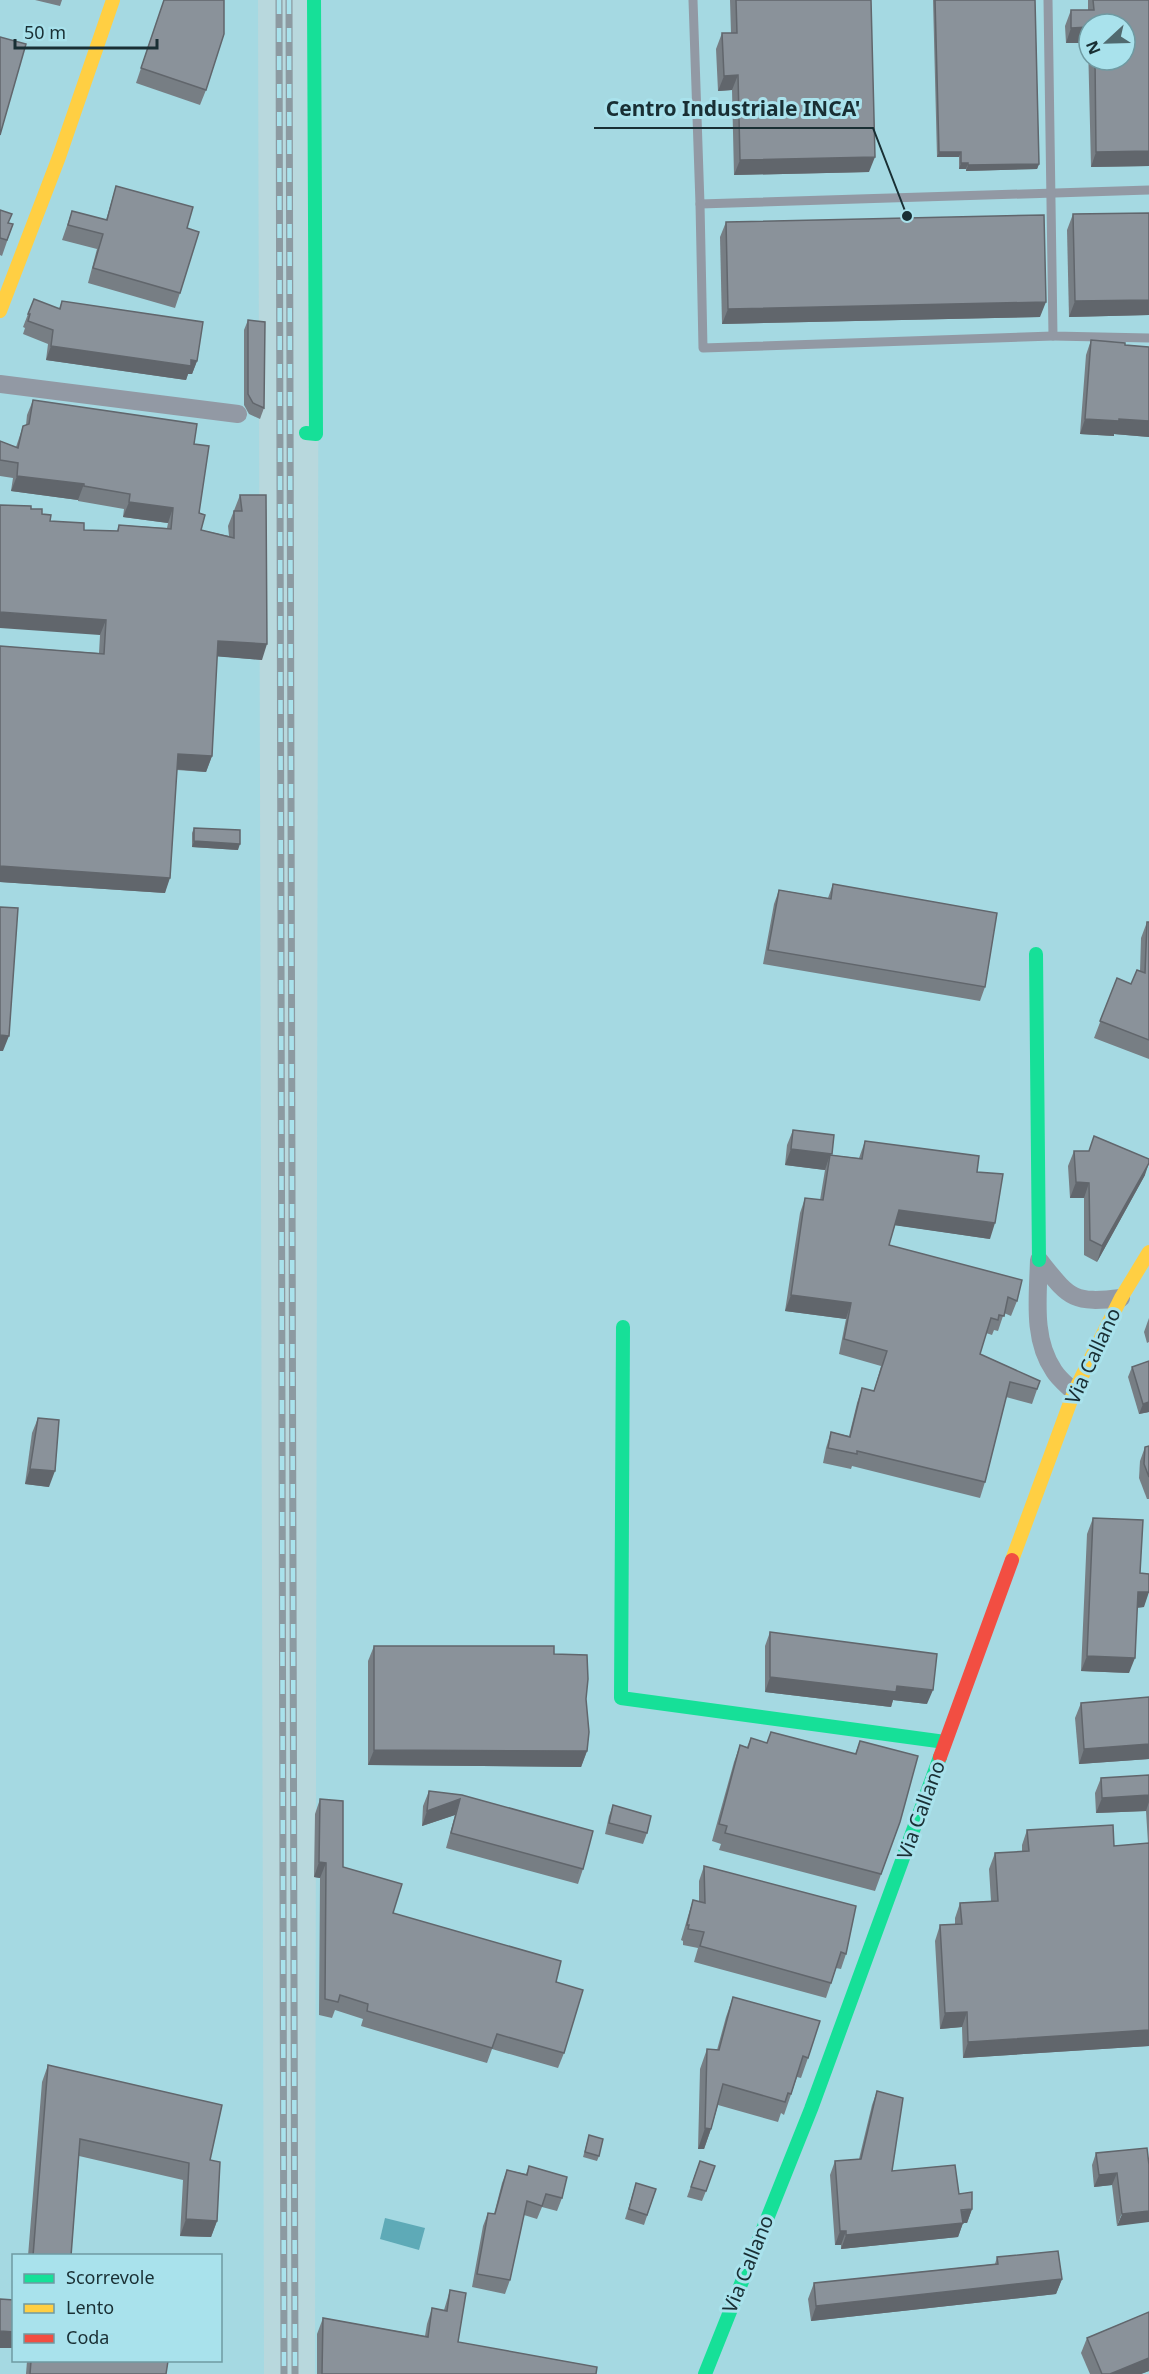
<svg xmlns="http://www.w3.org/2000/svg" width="1149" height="2374" font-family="'Noto Sans',sans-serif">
	<rect width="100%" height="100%" fill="#b8d8dd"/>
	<g fill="#a5d9e2" fill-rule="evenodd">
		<path d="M0 0H258L264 2374H0ZM14 2256H220V2360H14Z"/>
		<path d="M319 0H1149V2374H315ZM1089 24H1125V60H1089Z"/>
	</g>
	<polygon fill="#5eaab7" points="385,2218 425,2228 419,2250 380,2239"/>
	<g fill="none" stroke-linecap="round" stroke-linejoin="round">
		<g stroke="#9299a4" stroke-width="9">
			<polyline points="693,0 700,204 1149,190"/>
			<polyline points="1048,0 1053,336 1149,338"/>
			<polyline points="700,204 703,348 1053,336"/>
		</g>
		<g stroke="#9299a4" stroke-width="18">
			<polyline points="0,384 238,414"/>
			<path d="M1074 1392C1067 1385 1059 1379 1054 1371 1032 1339 1038 1297 1039 1260 1069 1297 1071 1304 1121 1298"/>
		</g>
		<g stroke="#16e098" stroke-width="14">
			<polyline points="306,433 316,434 314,0"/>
			<polyline points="1036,954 1039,1260"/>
			<polyline points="623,1327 621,1698 945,1742"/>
			<polyline points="705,2374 811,2109 940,1757"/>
		</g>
		<g stroke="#ffcf43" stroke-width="14">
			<polyline points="0,311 59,157 113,0"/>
			<polyline points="1012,1560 1074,1392 1121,1298 1149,1252"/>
		</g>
		<polyline stroke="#f24e42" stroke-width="14" points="940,1757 1012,1560"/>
		<g stroke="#8c9aa1" stroke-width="7">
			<g id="rail">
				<polyline points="279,0 284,2374"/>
				<polyline points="289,0 295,2374"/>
			</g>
		</g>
		<use href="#rail" stroke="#a9e2ec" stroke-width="4.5" stroke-dasharray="14" stroke-linecap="butt"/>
	</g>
	<g fill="#777e84" fill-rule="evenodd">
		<polygon points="35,0 62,0 60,6"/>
		<polygon points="164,0 206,90 200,105 136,83"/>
		<polygon points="730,0 871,0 869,172 734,175 732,90 718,91 716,49 722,33 731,33"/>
		<polygon points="933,0 1035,0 1039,164 1037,169 966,171 966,169 959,169 959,157 937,157"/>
		<path d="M1088 0H1149V166L1091 167 1088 43H1066L1065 26 1071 10H1088ZM1089 24 1125 60H1089Z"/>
		<polygon points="116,186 187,228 180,293 175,308 88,283 97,249 62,240 72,211 106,220"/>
		<polygon points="0,210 8,223 13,224 2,256 0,255"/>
		<polygon points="1149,213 1149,315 1069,317 1067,230 1073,214"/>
		<polygon points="726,222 1040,317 722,324 720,237"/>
		<polygon points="62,301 197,361 192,374 188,374 186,380 46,360 48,344 23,334 25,328 23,327 28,314 59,309"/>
		<polygon points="248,320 264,408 260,419 249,414 244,405 244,330"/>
		<polygon points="1091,340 1125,345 1149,347 1149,437 1114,434 1114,436 1080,434 1086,355"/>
		<polygon points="33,400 194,444 201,530 229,536 228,526 240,495 262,660 217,656 212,756 206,772 177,770 165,893 0,882 0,646 99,653 100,635 31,509 42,514 50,521 84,530 117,531 119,525 167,528 168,523 123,517 124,509 78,501 78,500 11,491 13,478 0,476 0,441 16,447 23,426 26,425 27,415"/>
		<polygon points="194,828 238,850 192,847 192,833"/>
		<polygon points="833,884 985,987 980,1001 763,964 774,904 779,890 828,898"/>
		<polygon points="1147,922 1149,922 1149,1059 1094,1038 1117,978 1131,984 1140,971 1141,938"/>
		<polygon points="793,1130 831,1155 859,1158 865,1141 977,1172 990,1239 895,1225 889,1245 1017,1301 1011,1316 1004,1313 998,1331 994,1330 992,1335 986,1333 980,1354 1040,1381 1032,1404 1006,1397 985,1482 980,1498 852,1466 851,1469 823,1463 826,1448 831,1432 849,1436 857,1403 862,1388 874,1391 881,1366 839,1354 846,1319 785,1311 800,1213 805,1198 820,1200 825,1170 785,1165 787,1145"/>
		<polygon points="1074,1151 1145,1175 1097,1262 1084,1255 1084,1198 1070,1198 1068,1166"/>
		<polygon points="1149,1318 1149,1342 1147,1343 1144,1332"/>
		<polygon points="1149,1361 1149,1412 1139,1414 1128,1377 1132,1367"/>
		<polygon points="38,1418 49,1487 25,1484 32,1433"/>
		<polygon points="1149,1446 1149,1499 1147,1499 1139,1478 1140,1461 1145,1447"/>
		<polygon points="1093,1518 1144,1607 1137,1608 1129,1673 1081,1671 1087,1534"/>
		<polygon points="770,1632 927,1704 893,1700 891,1707 765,1692 765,1646"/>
		<polygon points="374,1646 554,1654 586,1699 587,1751 581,1767 368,1765 368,1661"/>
		<polygon points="1149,1697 1149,1759 1079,1764 1075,1718 1081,1703"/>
		<polygon points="751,1738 767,1743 855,1754 860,1741 900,1822 875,1891 719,1850 721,1844 712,1841 734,1762 740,1745 747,1747"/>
		<polygon points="1149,1775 1149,2046 963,2058 962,2027 940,2029 935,1941 940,1925 955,1924 955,1918 960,1903 991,1901 989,1869 995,1853 1022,1852 1022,1845 1027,1830 1114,1846 1148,1843 1146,1811 1096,1813 1095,1793 1101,1778"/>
		<polygon points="429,1791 462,1795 583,1869 578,1884 446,1848 455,1815 422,1826 423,1806"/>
		<polygon points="320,1799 343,1867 393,1913 556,1982 564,2053 558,2068 492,2049 487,2063 361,2026 363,2019 335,2010 332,2018 319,2015 320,1878 314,1877 315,1814"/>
		<polygon points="613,1805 647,1833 643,1844 605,1834 609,1816"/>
		<polygon points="704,1866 846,1954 841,1969 836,1968 826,1998 694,1962 698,1948 683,1945 683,1941 681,1940 688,1916 693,1900 699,1902 699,1881"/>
		<polygon points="733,1997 808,2058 801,2078 797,2077 784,2115 781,2113 778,2122 718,2105 711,2129 704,2149 698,2149 700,2069 707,2049 717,2050 726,2017"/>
		<polygon points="48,2065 210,2160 217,2221 211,2237 180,2236 183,2180 79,2156 71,2256 28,2256 42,2082"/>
		<polygon points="877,2091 892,2171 959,2194 972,2209 967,2223 963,2223 958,2237 841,2249 841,2245 835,2245 830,2175 835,2161 859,2159 872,2105"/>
		<polygon points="589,2135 599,2156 597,2161 583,2157"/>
		<polygon points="1147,2148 1117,2226 1112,2185 1094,2187 1092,2165 1096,2153"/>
		<polygon points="700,2161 706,2191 702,2201 687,2197"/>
		<polygon points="529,2166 562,2198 557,2211 542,2207 537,2219 524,2215 510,2280 505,2294 472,2287 483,2226 488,2213 494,2214 502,2183 507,2170 526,2174"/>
		<polygon points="636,2183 656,2189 644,2225 625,2219"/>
		<polygon points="997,2257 1062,2279 1056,2294 811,2321 808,2299 814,2283 995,2264"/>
		<polygon points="450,2290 458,2342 596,2374 317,2374 317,2334 323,2318 425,2336 427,2324 432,2308 444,2310"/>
		<polygon points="1149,2312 1149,2371 1141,2374 1090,2374 1081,2353 1087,2338"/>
		<polygon points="27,2361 168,2361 166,2374 26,2374"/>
	</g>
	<g fill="#61666c">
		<polygon points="1089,27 1088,43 1066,43 1071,28"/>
		<polygon points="738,75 732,90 718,91 724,76"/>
		<polygon points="1149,151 1149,166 1091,167 1096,152"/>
		<polygon points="939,152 961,152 959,157 937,157"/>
		<polygon points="875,157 869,172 734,175 740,160"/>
		<polygon points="961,163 968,163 966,169 959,169"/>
		<polygon points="1039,164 1037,169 966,171 968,165"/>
		<polygon points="1149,300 1149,315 1069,317 1075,301"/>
		<polygon points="1046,302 1040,317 722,324 728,309"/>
		<polygon points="51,346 197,361 192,374 188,374 186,380 46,360"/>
		<polygon points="1085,419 1119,419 1149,421 1149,437 1114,434 1114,436 1080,434"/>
		<polygon points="17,476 84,484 78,500 11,491"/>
		<polygon points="129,502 173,508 168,523 123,517"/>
		<polygon points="0,612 106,620 100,635 0,628"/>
		<polygon points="218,641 267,644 262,660 212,656"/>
		<polygon points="178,754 212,756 206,772 173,769"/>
		<polygon points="194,841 240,844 238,850 192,847"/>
		<polygon points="0,866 170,878 165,893 0,882"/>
		<polygon points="0,1035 9,1036 3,1051 0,1051"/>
		<polygon points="791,1149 832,1154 830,1155 825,1170 785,1165"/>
		<polygon points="1149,1163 1145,1175 1097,1262 1102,1246"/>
		<polygon points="1076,1182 1089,1183 1084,1198 1070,1198"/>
		<polygon points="899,1210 995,1223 990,1239 893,1225"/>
		<polygon points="791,1295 851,1303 846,1319 785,1311"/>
		<polygon points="1149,1402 1149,1412 1139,1414 1143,1404"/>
		<polygon points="30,1469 55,1471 49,1487 25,1484"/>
		<polygon points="1138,1592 1149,1592 1144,1607 1132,1608"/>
		<polygon points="1087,1656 1135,1658 1129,1673 1081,1671"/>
		<polygon points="770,1677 897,1686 933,1690 927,1704 893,1700 891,1707 765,1692"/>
		<polygon points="1149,1744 1149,1759 1079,1764 1084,1749"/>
		<polygon points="374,1750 587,1751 581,1767 368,1765"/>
		<polygon points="1149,1795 1149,1802 1146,1811 1096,1813 1102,1798"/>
		<polygon points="460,1799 455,1815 422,1826 427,1811"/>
		<polygon points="319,1862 326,1863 320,1878 314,1877"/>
		<polygon points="967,2012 962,2027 940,2029 945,2013"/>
		<polygon points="1149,2030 1149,2046 963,2058 968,2042"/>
		<polygon points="705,2128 711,2129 704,2149 698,2149"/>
		<polygon points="1117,2173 1112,2185 1094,2187 1099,2175"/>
		<polygon points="972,2209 967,2223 961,2223 963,2223 958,2237 841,2249 846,2235"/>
		<polygon points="1149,2211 1149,2222 1117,2226 1122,2214"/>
		<polygon points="186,2219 217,2221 211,2237 180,2236"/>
		<polygon points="840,2231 846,2231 841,2245 835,2245"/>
		<polygon points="1062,2279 1056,2294 811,2321 816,2306"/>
		<polygon points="0,2331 14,2332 14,2348 0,2348"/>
		<polygon points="1149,2358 1149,2371 1141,2374 1110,2374"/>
	</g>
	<g fill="#8a929a" stroke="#61666c" stroke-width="1.5">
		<polygon points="164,0 224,0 224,34 206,90 141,68"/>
		<polygon points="736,0 871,0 875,157 740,160 738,75 724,76 722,33 737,33"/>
		<polygon points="935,0 1035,0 1039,164 968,165 968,163 961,163 961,152 939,152"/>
		<polygon points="1093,0 1149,0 1149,151 1096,152 1095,60 1125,60 1125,24 1089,24 1089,27 1071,28 1071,10 1094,10"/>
		<polygon points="0,37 26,44 0,135"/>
		<polygon points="116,186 193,207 187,228 199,232 180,293 93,268 103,234 68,225 72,211 107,220"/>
		<polygon points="0,210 12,214 8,223 13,224 7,240 0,238"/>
		<polygon points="1149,213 1149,300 1075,301 1073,214"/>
		<polygon points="1044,215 1046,302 728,309 726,222"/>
		<polygon points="34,299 60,309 62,301 203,322 197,361 191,360 191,366 51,346 53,330 28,321 30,314 28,314"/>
		<polygon points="248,320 265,322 264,408 253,403 248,394"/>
		<polygon points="1091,340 1125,343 1125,345 1149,347 1149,421 1119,419 1119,421 1085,419"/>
		<polygon points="33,400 197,424 194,444 209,446 199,513 205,515 201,530 234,538 234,511 242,511 240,495 266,495 267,644 218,641 212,756 178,754 170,878 0,866 0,646 104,654 106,620 0,612 0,505 31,506 31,509 42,509 42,514 51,515 50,521 84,523 84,530 118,531 119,525 171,529 173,508 129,502 130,494 84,486 84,484 17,476 18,463 0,460 0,441 18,448 23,426 29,424"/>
		<polygon points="194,828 240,830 240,844 194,841"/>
		<polygon points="833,884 997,913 985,987 768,950 779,890 831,899"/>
		<polygon points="0,907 18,908 9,1036 0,1035"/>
		<polygon points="1147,922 1149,922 1149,1040 1100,1021 1117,978 1131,984 1137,970 1145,973"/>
		<polygon points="793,1130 834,1135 832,1154 791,1149"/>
		<polygon points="1094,1136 1149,1159 1149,1163 1102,1246 1090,1240 1089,1183 1076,1182 1074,1151 1089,1151"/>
		<polygon points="865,1141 979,1156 977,1172 1003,1174 995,1223 899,1210 889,1245 1022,1280 1017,1301 1008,1297 1004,1316 999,1315 998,1320 991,1318 980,1354 1040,1381 1037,1389 1010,1382 985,1482 857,1451 857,1454 828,1448 831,1432 850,1437 862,1388 874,1391 887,1351 844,1339 851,1303 791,1295 805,1198 823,1200 830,1155 862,1159"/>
		<polygon points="1149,1361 1149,1402 1143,1404 1132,1367"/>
		<polygon points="38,1418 59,1420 55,1471 30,1469"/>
		<polygon points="1149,1446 1149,1477 1144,1464 1145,1447"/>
		<polygon points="1093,1518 1143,1520 1140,1573 1149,1574 1149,1592 1138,1592 1135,1658 1087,1656"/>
		<polygon points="770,1632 937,1654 933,1690 897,1686 896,1692 770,1677"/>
		<polygon points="374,1646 554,1646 554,1654 587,1655 588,1679 586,1699 589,1732 587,1751 374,1750"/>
		<polygon points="1149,1697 1149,1744 1084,1749 1081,1703"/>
		<polygon points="771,1732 856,1754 860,1741 918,1756 900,1822 881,1874 725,1833 727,1826 719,1824 740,1745 748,1748 751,1738 767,1743"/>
		<polygon points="1149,1775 1149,1795 1102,1798 1101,1778"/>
		<polygon points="429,1791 462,1795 593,1831 583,1869 451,1833 460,1799 427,1811"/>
		<polygon points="320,1799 343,1801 343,1867 402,1884 393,1913 561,1961 556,1982 583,1990 564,2053 497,2034 492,2048 367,2011 368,2004 340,1995 338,2002 325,1999 326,1863 319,1862"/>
		<polygon points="613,1805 651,1816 647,1833 609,1823"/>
		<polygon points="1113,1825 1114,1846 1149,1843 1149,2030 968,2042 967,2012 945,2013 940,1925 962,1924 960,1903 998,1901 995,1853 1029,1851 1027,1830"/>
		<polygon points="704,1866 856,1906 846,1954 841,1952 831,1983 700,1946 704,1932 688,1929 689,1925 687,1925 693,1900 705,1903"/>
		<polygon points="733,1997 820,2021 808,2058 803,2056 791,2094 788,2093 785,2102 723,2084 711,2129 705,2128 707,2049 719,2050"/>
		<polygon points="48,2065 222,2105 210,2160 220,2162 217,2221 186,2219 189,2163 80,2139 71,2256 33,2256"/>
		<polygon points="877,2091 903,2098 892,2171 955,2165 959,2194 972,2192 972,2209 961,2210 963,2223 846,2235 846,2231 840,2231 835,2161 861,2159"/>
		<polygon points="589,2135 603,2139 599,2156 585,2152"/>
		<polygon points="1147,2148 1149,2165 1149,2211 1122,2214 1117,2173 1099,2175 1096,2153"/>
		<polygon points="700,2161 715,2166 706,2191 691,2187"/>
		<polygon points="529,2166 567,2177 562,2198 546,2194 542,2206 527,2201 510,2280 477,2274 488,2213 495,2214 507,2170 527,2175"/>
		<polygon points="636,2183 656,2189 647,2215 629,2209"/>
		<polygon points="1058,2251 1062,2279 816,2306 814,2283 998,2264 997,2257"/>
		<polygon points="450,2290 466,2293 458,2342 597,2367 596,2374 322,2374 323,2318 428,2337 432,2308 447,2311"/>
		<polygon points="0,2299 14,2300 14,2332 0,2331"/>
		<polygon points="1149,2312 1149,2358 1110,2374 1102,2374 1087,2338"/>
		<polygon points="31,2361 168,2361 166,2374 30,2374"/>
	</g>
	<g text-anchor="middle" stroke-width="6" stroke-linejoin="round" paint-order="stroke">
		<g font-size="20" fill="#192f34" stroke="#a9e2ec">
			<text transform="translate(1093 1356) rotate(-65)" y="7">Via Callano</text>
			<text transform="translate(921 1810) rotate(-70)" y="7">Via Callano</text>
			<text transform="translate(748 2264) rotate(-68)" y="7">Via Callano</text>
		</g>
	</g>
	<path fill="none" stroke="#192f34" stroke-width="2" d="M907 216L873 128H594"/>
	<circle fill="#192f34" stroke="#a9e2ec" stroke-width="2" cx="907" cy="216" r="6"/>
	<g font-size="21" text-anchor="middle" font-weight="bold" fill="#192f34" stroke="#a9e2ec" stroke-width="6" stroke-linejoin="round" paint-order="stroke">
		<text x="733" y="116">Centro Industriale INCA'</text>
	</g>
	<rect x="12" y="2254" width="210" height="108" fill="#a9e2ec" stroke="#6f9aa2" stroke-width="1.5"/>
	<rect x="24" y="2274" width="30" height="9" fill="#16e098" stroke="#6f9aa2" stroke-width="1.5"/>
	<text x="66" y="2284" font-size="18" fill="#192f34">Scorrevole</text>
	<rect x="24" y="2304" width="30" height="9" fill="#ffcf43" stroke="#6f9aa2" stroke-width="1.5"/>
	<text x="66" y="2314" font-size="18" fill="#192f34">Lento</text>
	<rect x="24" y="2334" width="30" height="9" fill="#f24e42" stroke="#6f9aa2" stroke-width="1.5"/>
	<text x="66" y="2344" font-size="18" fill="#192f34">Coda</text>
	<g transform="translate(1107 42) rotate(248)"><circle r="28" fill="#a9e2ec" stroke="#6f9aa2" stroke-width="1.5"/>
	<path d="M0-4.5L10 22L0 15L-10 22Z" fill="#516a6f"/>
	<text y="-9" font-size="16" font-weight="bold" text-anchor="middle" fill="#192f34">N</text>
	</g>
	<path d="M15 39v9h142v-9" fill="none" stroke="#192f34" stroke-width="3"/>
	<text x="24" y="39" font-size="18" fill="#192f34" stroke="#a9e2ec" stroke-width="4.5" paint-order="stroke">50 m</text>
</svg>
